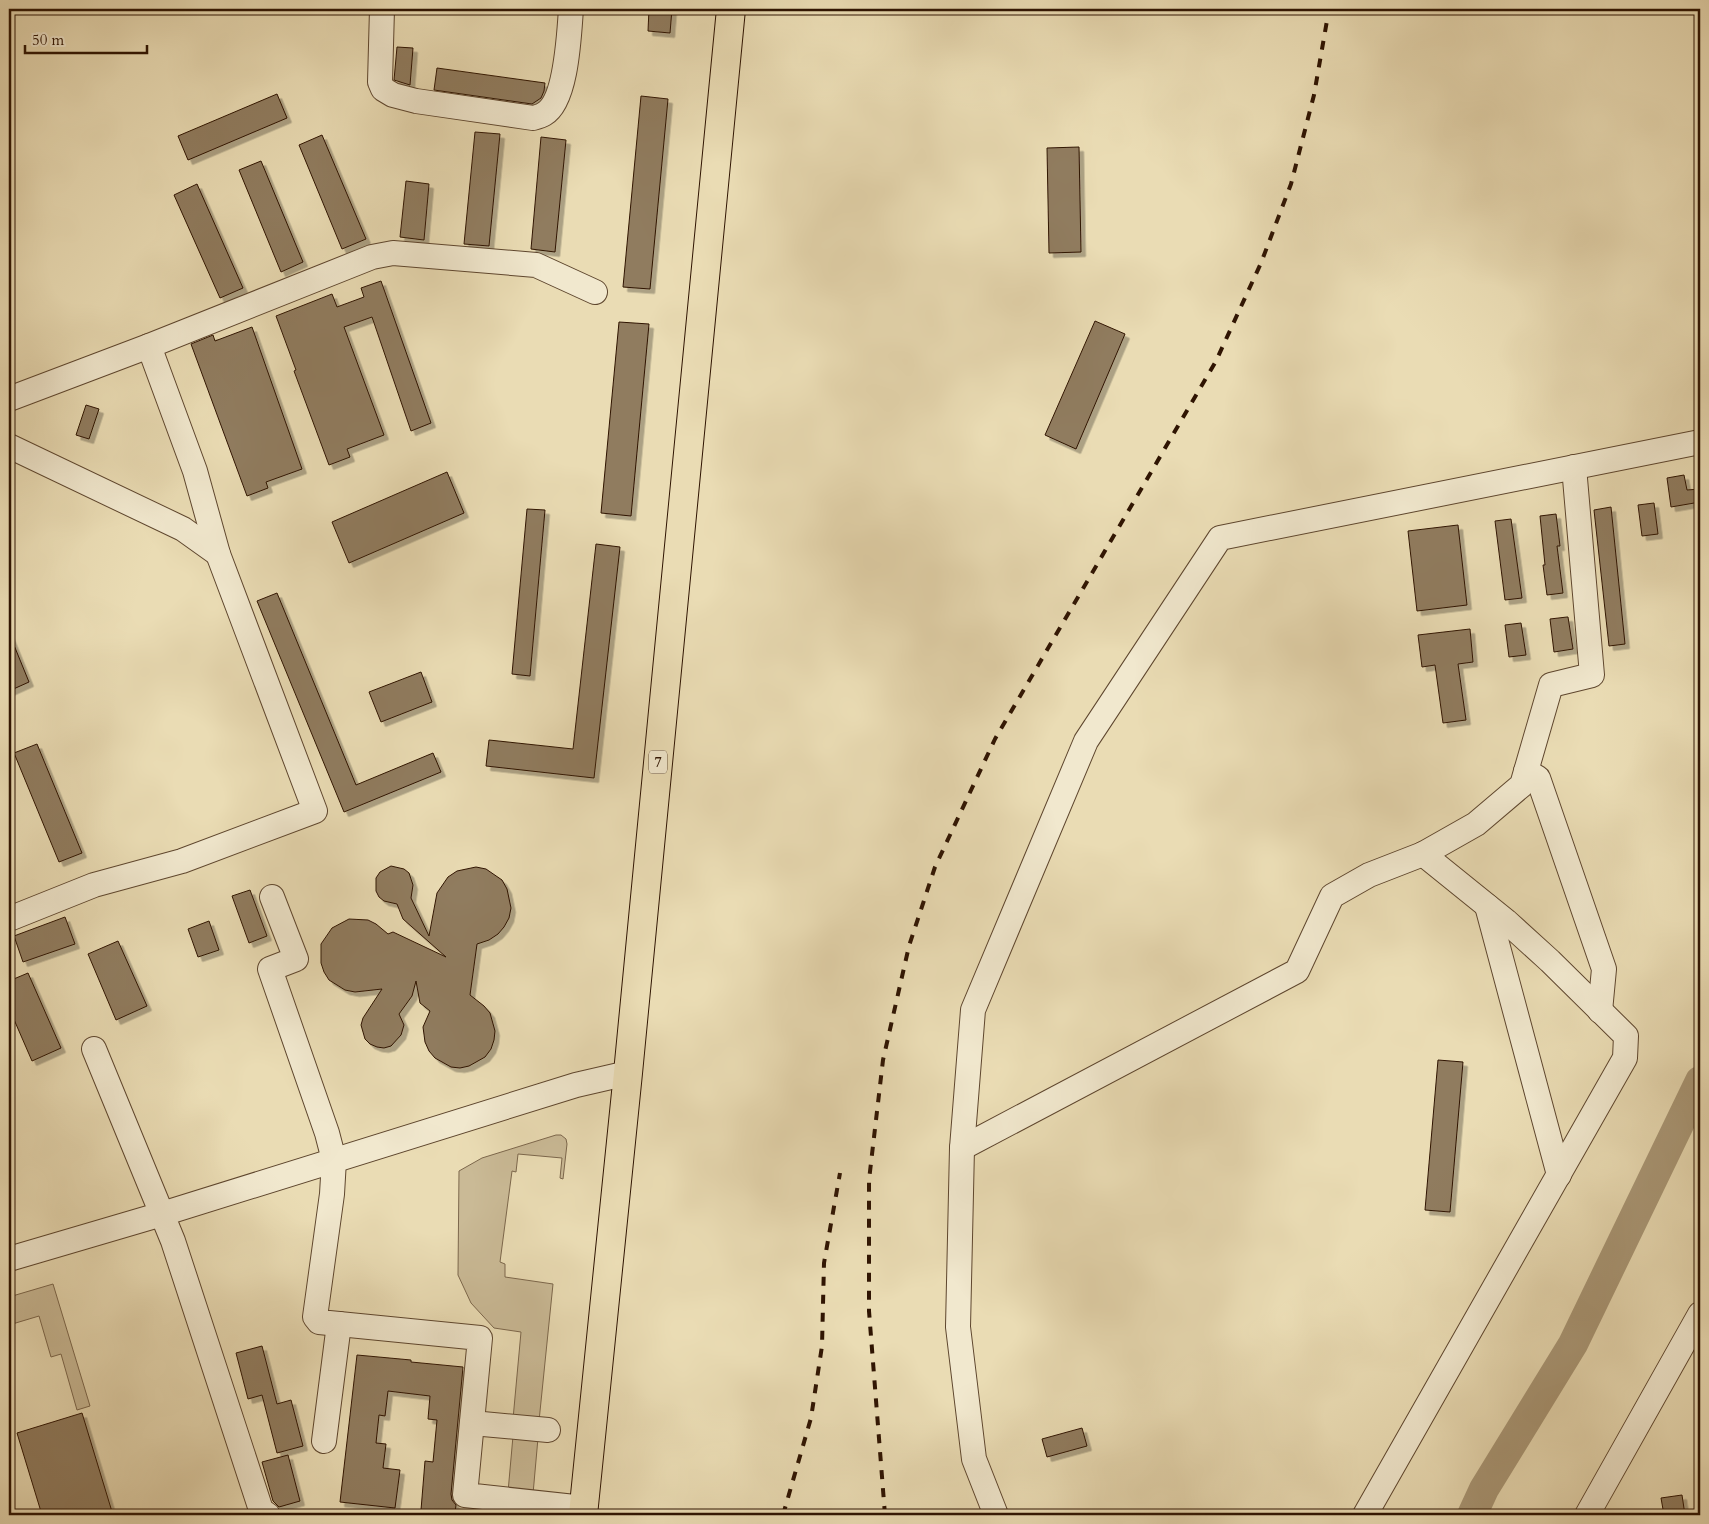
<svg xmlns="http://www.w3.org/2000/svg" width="1709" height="1524" font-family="Cardo,serif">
	<defs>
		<filter id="shadow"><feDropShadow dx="4.5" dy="4.5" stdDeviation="0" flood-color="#0004"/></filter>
	</defs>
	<rect width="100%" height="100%" fill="#eadcb4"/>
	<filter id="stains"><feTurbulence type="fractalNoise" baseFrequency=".004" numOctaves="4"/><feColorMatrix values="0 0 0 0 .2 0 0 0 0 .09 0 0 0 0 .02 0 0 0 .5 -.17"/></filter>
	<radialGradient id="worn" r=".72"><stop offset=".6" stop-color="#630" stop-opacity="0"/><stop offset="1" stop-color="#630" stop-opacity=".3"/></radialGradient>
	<g fill="#caba96" stroke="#7c674c">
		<polygon points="556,1135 561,1135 566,1139 567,1144 563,1179 560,1178 562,1158 518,1154 516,1172 512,1171 500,1262 505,1264 505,1277 553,1284 539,1421 513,1419 521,1332 494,1328 471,1303 458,1275 459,1171 482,1158"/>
		<polygon points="53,1284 90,1406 77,1410 61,1354 51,1357 39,1316 9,1325 9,1297"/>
		<polygon points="513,1436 538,1438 533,1494 508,1492"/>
	</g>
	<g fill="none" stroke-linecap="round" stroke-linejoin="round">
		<polyline stroke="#aa9877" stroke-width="30" points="1472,1515 1484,1489 1573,1344 1700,1081"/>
	</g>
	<g fill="#907c5f" stroke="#2f1402" filter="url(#shadow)">
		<polygon points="649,9 672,9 670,33 648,31"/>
		<polygon points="397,47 413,48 410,85 394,80"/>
		<polygon points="437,68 545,83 544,91 541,98 532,104 434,90"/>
		<polygon points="277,94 287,118 188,160 178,136"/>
		<polygon points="641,96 668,99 650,289 623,287"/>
		<polygon points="475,132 500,134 489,246 464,244"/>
		<polygon points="322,135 366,239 342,249 299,145"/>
		<polygon points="541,137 566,140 555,252 531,249"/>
		<polygon points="1079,147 1081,252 1049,253 1047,148"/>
		<polygon points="261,161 303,262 281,272 239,170"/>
		<polygon points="406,181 429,184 424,240 400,237"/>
		<polygon points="197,184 243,288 220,298 174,195"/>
		<polygon points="381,281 431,423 411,431 372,317 344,327 384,435 347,449 350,457 329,465 294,371 296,370 276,316 332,294 337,307 364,297 361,288"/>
		<polygon points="1095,321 1125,334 1076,449 1045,435"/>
		<polygon points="619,322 649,324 631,516 601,513"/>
		<polygon points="252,327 302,469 266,482 268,488 247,496 191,344 213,335 215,341"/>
		<polygon points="86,405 99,409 89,439 76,435"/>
		<polygon points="447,472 464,513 349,563 332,522"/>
		<polygon points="1684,475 1687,490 1700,489 1700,502 1671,507 1667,478"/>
		<polygon points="1654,503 1658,534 1642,536 1638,505"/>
		<polygon points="1611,507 1625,644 1609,646 1594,510"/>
		<polygon points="527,509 545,510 530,676 512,674"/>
		<polygon points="1556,514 1560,546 1557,546 1563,593 1547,595 1543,565 1545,565 1540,516"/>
		<polygon points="1511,519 1522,598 1505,600 1495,521"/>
		<polygon points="1458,525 1467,605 1417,611 1408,531"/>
		<polygon points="596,544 620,547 594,778 486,766 489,740 573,749"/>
		<polygon points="277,593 356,785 433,753 441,772 344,812 257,601"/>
		<polygon points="1567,617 1568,617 1573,649 1554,652 1550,619"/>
		<polygon points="1521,623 1526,655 1509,657 1505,625"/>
		<polygon points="1470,629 1473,662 1458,664 1466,720 1443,723 1435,665 1422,667 1418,635"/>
		<polygon points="9,633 29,682 9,691"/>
		<polygon points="421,672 432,702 381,722 369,692"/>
		<polygon points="37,744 82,853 59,862 14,753"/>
		<polygon points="391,866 404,869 409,873 413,885 411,898 429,936 437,893 448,877 457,871 476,867 486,869 502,880 507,889 511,908 509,918 504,927 498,934 489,940 477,944 470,995 484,1006 490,1013 495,1031 494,1040 491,1049 485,1057 469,1066 460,1068 451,1067 435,1058 429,1051 425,1042 423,1027 430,1011 420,1003 416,981 412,996 399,1014 404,1025 401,1035 391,1046 384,1048 377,1047 370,1044 365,1039 361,1025 363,1018 382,989 355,992 345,990 329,980 324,972 321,963 321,944 332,928 349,919 368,920 376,924 388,934 393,932 446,957 403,919 397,904 384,901 379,897 376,891 376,878 380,872"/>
		<polygon points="250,890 267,936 249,943 232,896"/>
		<polygon points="65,917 75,944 23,962 14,936"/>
		<polygon points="209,921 219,950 198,957 188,929"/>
		<polygon points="118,941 147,1006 116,1020 88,954"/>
		<polygon points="28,973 61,1048 32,1061 9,1008 9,981"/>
		<polygon points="1438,1060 1463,1062 1450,1212 1425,1210"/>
		<polygon points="262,1346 277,1404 291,1400 303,1446 277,1453 262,1395 248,1399 236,1353"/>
		<polygon points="357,1355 411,1360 411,1362 463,1367 451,1494 452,1500 456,1505 455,1513 421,1510 425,1461 433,1462 437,1420 428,1419 430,1396 388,1391 385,1416 379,1415 376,1443 386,1444 383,1468 400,1470 395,1508 340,1502"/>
		<polygon points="82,1413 113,1515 42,1515 17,1433"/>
		<polygon points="1082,1428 1087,1446 1047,1457 1042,1439"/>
		<polygon points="288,1455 300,1501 279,1507 273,1501 262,1462"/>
		<polygon points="1682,1495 1685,1515 1664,1515 1661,1498"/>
	</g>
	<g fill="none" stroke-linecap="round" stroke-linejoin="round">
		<g stroke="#5e462e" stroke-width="26">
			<g id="minor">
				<path d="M382 9 380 82 383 89 393 95 416 101 533 118C537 117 541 116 544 114 567 101 569 33 571 9"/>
				<polyline points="9,399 149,346 372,257 393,253 536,265 595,292"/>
				<polyline points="9,446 183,529 218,554"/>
				<polyline points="1526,771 1538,778 1604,969 1600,1011"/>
				<polyline points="272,897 296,959 270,969 327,1133 334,1160 332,1194 315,1317 319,1322 480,1338 465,1495 584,1508"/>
				<polyline points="1487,906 1559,1175"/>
				<polyline points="9,919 94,885 182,861 315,811 218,554 195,471 149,346"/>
				<polyline points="94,1049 173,1241 261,1510 268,1515"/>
				<polyline points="962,1148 1297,971 1332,896 1369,875 1423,854 1476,824 1522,785 1551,685 1592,675 1574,467"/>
				<polyline points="9,1259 162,1214 576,1085 628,1073"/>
				<polyline points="472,1423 548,1430"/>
				<polyline points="324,1441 339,1324"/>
				<polyline points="996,1515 974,1459 958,1327 962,1148 973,1010 1086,741 1220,538 1700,442"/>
				<polyline points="1365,1515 1625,1058 1626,1036 1550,961 1506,921 1423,854"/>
				<polyline points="1587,1515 1700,1314"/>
			</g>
		</g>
		<g stroke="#2f1402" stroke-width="30">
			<polyline id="highway" points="583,1515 628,1073 731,9"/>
		</g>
		<use href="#minor" stroke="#f1e8ce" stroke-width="24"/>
		<use href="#highway" stroke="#eadcb4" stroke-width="28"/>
		<g stroke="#2f1402" stroke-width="4" stroke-dasharray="9 9" stroke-linecap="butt">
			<polyline points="783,1515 811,1418 822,1346 824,1263 840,1173"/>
			<polyline points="885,1515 869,1311 869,1180 883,1060 909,946 935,867 995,739 1216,361 1261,263 1291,184 1314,95 1329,9"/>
		</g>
	</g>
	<g text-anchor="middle" stroke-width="5" stroke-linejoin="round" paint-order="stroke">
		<rect fill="#f1e8ce" stroke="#69543f" stroke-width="1" x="649" y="750.5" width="18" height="23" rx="4"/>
		<g font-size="14" font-weight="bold" fill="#2f1402">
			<text x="658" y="767">7</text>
		</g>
	</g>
	<rect width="1709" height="1524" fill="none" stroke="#eadcb4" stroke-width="30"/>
	<rect x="10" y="10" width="1689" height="1504" fill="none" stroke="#2f1402" stroke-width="2.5"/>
	<rect x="15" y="15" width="1679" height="1494" fill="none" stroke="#2f1402"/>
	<path d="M25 45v8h122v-8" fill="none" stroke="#2f1402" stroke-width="2.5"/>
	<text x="32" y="45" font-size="15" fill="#2f1402" stroke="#f1e8ce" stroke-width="4" paint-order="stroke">50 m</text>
	<rect width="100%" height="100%" filter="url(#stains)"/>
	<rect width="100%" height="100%" fill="url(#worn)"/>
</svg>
